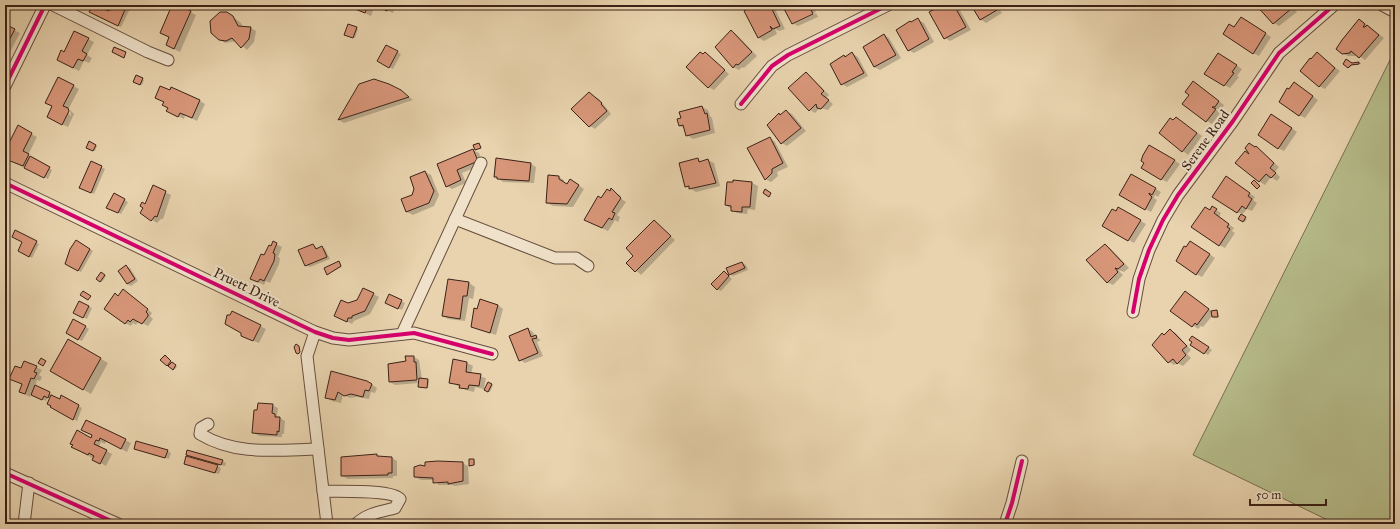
<svg xmlns="http://www.w3.org/2000/svg" width="1400" height="529" font-family="'IM FELL Great Primer',serif">
	<rect width="100%" height="100%" fill="#e8d3ae"/>
	<filter id="stains"><feTurbulence type="fractalNoise" baseFrequency=".005" numOctaves="4"/><feColorMatrix values="0 0 0 0 .2 0 0 0 0 .09 0 0 0 0 .02 0 0 0 .5 -.17"/></filter>
	<radialGradient id="worn" r=".72"><stop offset=".6" stop-color="#630" stop-opacity="0"/><stop offset="1" stop-color="#630" stop-opacity=".3"/></radialGradient>
	<polygon fill="#b6bc8a" stroke="#786f50" points="1395,50 1395,524 1336,524 1193,455"/>
	<g fill="#0003" fill-rule="evenodd">
		<polygon points="121,5 132,5 121,27 94,14 118,10"/>
		<polygon points="173,5 177,5 196,15 180,52 172,48 170,38"/>
		<polygon points="358,5 393,5 395,6 393,13 375,5 371,16 356,9"/>
		<polygon points="756,5 773,5 785,29 779,31 775,29 777,34 764,41 759,38 746,11"/>
		<polygon points="783,5 812,5 816,12 794,22 794,24 816,13 818,17 798,26 792,23"/>
		<polygon points="831,5 841,5 835,7"/>
		<polygon points="947,5 957,5 971,30 950,41 945,38 943,6 949,9"/>
		<polygon points="971,5 1001,5 1003,8 1000,10 1002,13 986,23 980,19"/>
		<polygon points="1257,5 1291,5 1297,12 1279,26 1274,23"/>
		<polygon points="233,17 241,23 243,28 251,28 256,31 254,42 247,50 237,41 225,43 219,39"/>
		<polygon points="918,20 924,23 934,42 914,53 908,50 912,23"/>
		<polygon points="1360,20 1384,38 1365,60 1356,54 1355,56 1348,56 1342,53"/>
		<polygon points="1246,21 1271,37 1259,56 1253,53 1234,28"/>
		<polygon points="348,25 358,29 355,38 347,35"/>
		<polygon points="5,26 20,33 10,52 5,49"/>
		<polygon points="731,31 736,34 757,56 744,68 742,67 739,70 733,67"/>
		<polygon points="884,35 889,38 901,58 880,70 874,67"/>
		<polygon points="88,39 94,42 87,55 92,58 89,63 84,61 79,71 63,63 64,53"/>
		<polygon points="386,46 401,54 393,69 378,61"/>
		<polygon points="705,53 729,74 714,90 708,87 703,55"/>
		<polygon points="852,53 858,57 868,76 847,87 842,84 844,56 846,57"/>
		<polygon points="1218,54 1242,69 1237,76 1239,77 1230,88 1224,85"/>
		<polygon points="1317,54 1340,71 1325,89 1319,86 1312,60"/>
		<polygon points="1360,63 1362,64 1352,65 1350,68 1344,64"/>
		<polygon points="806,73 811,77 829,95 826,98 833,104 828,110 820,108 815,113 810,110"/>
		<polygon points="136,76 144,80 142,85 134,82"/>
		<polygon points="59,78 79,89 69,108 67,108 70,116 71,115 70,110 74,114 68,127 53,120 53,106"/>
		<polygon points="1193,82 1224,105 1221,109 1215,109 1220,113 1212,124 1207,121 1190,95"/>
		<polygon points="360,85 401,91 413,100 344,123 339,120"/>
		<polygon points="1300,87 1318,100 1305,118 1299,115"/>
		<polygon points="589,93 599,99 611,114 595,129 590,126"/>
		<polygon points="200,101 205,104 197,121 185,115 184,119 173,114 169,108"/>
		<polygon points="702,107 708,110 710,116 712,118 715,133 693,139 687,135 685,129 680,126"/>
		<polygon points="786,111 792,114 806,131 787,146 782,143 779,114 781,115"/>
		<polygon points="1176,118 1202,136 1188,155 1160,133"/>
		<polygon points="1277,118 1297,132 1284,151 1278,148"/>
		<polygon points="18,127 37,137 28,155 52,170 48,179 5,158 5,153"/>
		<polygon points="770,138 775,142 788,167 777,172 778,176 771,182 765,179"/>
		<polygon points="89,142 97,146 95,151 87,147"/>
		<polygon points="1150,146 1180,164 1167,182 1161,179 1146,163"/>
		<polygon points="1259,149 1279,167 1275,172 1280,177 1277,181 1271,177 1265,185 1259,181 1251,156"/>
		<polygon points="473,150 479,153 483,164 462,173 466,183 452,189 447,186 438,165"/>
		<polygon points="698,159 702,162 708,160 714,163 720,186 696,192 686,186"/>
		<polygon points="91,163 105,169 94,194 84,189"/>
		<polygon points="531,164 536,167 534,183 503,182 495,176"/>
		<polygon points="425,172 431,175 439,195 434,206 413,215 407,212 403,200 412,196 415,189 411,178"/>
		<polygon points="1131,175 1161,192 1158,197 1155,195 1154,198 1157,200 1151,212 1120,195"/>
		<polygon points="559,177 564,180 564,183 568,185 571,180 584,189 573,207 553,206 547,203"/>
		<polygon points="1231,180 1255,197 1253,200 1257,203 1252,211 1247,209 1242,215 1247,219 1245,222 1239,219 1242,214 1237,212"/>
		<polygon points="734,182 752,183 758,186 755,210 748,209 747,214 737,213 726,205"/>
		<polygon points="154,187 171,195 163,219 161,219 157,223 152,220 145,205"/>
		<polygon points="611,190 621,196 620,198 626,202 617,215 620,217 618,222 615,220 608,231 591,223 602,199"/>
		<polygon points="114,194 128,202 121,214 111,209"/>
		<polygon points="1118,208 1146,224 1134,243 1104,226"/>
		<polygon points="1213,208 1221,213 1219,217 1234,228 1232,231 1235,233 1225,248 1219,245 1211,211"/>
		<polygon points="654,221 675,240 641,275 628,263 635,256"/>
		<polygon points="16,232 39,244 32,258 19,251 24,242"/>
		<polygon points="76,241 93,251 81,272 66,264"/>
		<polygon points="274,243 282,247 278,257 280,258 279,264 270,283 266,281 264,285 256,281 264,257"/>
		<polygon points="313,245 318,249 322,247 325,249 330,259 310,267 306,265"/>
		<polygon points="1105,245 1110,248 1129,268 1124,272 1118,270 1123,275 1113,285 1107,282"/>
		<polygon points="1196,245 1215,258 1202,277 1196,274"/>
		<polygon points="339,262 342,267 328,274"/>
		<polygon points="742,263 746,265 748,270 733,276 730,274"/>
		<polygon points="126,266 130,268 138,281 131,286 127,284"/>
		<polygon points="724,272 732,279 721,291 717,289"/>
		<polygon points="102,273 106,276 102,282 97,279"/>
		<polygon points="449,280 469,283 475,287 473,299 469,298 465,321 448,319 443,316"/>
		<polygon points="364,289 379,297 370,314 354,321 352,324 340,318 348,305 358,301"/>
		<polygon points="123,290 152,313 150,316 153,319 148,326 139,321 136,325 133,323 131,326 125,323 119,297"/>
		<polygon points="390,296 405,303 402,310 390,304"/>
		<polygon points="1191,296 1213,312 1218,312 1219,317 1214,318 1213,315 1203,327 1201,326 1198,329 1172,311"/>
		<polygon points="80,302 92,308 87,319 75,313"/>
		<polygon points="498,305 503,309 496,335 472,327"/>
		<polygon points="232,312 266,329 259,343 247,338 242,332"/>
		<polygon points="74,320 89,329 82,341 67,333"/>
		<polygon points="528,329 533,332 535,337 541,340 537,342 543,356 525,363 520,360"/>
		<polygon points="1170,330 1176,333 1191,350 1187,354 1191,358 1183,366 1177,363 1174,365 1169,362 1153,345"/>
		<polygon points="1196,339 1212,350 1208,355 1191,345"/>
		<polygon points="68,340 108,363 91,394 51,371"/>
		<polygon points="297,346 300,348 300,354 296,352"/>
		<polygon points="166,357 177,367 174,370 168,365"/>
		<path d="M414 357 419 360 422 379 429 381 428 388 419 387V383L395 385 390 382ZM413 377 419 380V382L412 378Z"/>
		<polygon points="454,360 467,363 473,366 471,374 486,378 484,389 475,387 474,392 466,390 450,382"/>
		<polygon points="36,367 42,370 39,375 42,377 40,381 37,380 35,386 53,395 53,397 60,400 62,397 82,408 77,421 55,409 48,404 51,398 48,397 46,401 31,394 30,397 20,392 23,385 11,379 21,370"/>
		<polygon points="332,372 371,384 377,388 375,393 371,392 369,399 357,397 350,398 343,395 341,403 332,401 326,397"/>
		<polygon points="488,383 493,385 490,392 485,390"/>
		<polygon points="272,405 278,408 277,416 285,421 284,434 282,434 282,437 259,436 254,433"/>
		<polygon points="87,421 131,443 127,452 106,441 105,444 101,442 99,447 112,454 106,466 78,450 91,439 93,435"/>
		<polygon points="135,448 167,451 171,453 169,459"/>
		<polygon points="377,455 381,458 392,458 397,461 397,476 393,476 393,478 348,479 342,476 363,456"/>
		<polygon points="191,456 222,461 226,463 225,466"/>
		<polygon points="470,460 475,461 475,465 470,465"/>
		<polygon points="462,463 468,466 469,484 455,486 452,485 439,485 434,480 421,480 415,477 426,468"/>
		<polygon points="185,464 217,466 221,468 219,474"/>
	</g>
	<g fill="#d89679" stroke="#3a2217">
		<polygon points="93,5 109,11 110,9 112,10 115,7 118,8 119,5 127,5 118,26 89,12"/>
		<polygon points="172,5 179,5 191,11 174,49 166,45 169,37 160,33"/>
		<polygon points="357,5 368,5 365,13 355,9"/>
		<polygon points="375,5 389,5 387,11"/>
		<polygon points="754,5 770,5 780,26 773,29 770,26 772,30 758,38 744,11"/>
		<polygon points="782,5 809,5 813,14 792,24"/>
		<polygon points="943,5 945,9 947,8 945,5 954,5 966,27 944,39 929,12"/>
		<polygon points="971,5 997,5 995,6 997,10 980,20"/>
		<polygon points="1256,5 1289,5 1292,8 1273,24"/>
		<polygon points="220,12 227,12 233,16 238,26 251,27 249,39 241,48 232,38 226,41 219,40 211,33 210,21"/>
		<polygon points="1241,17 1266,33 1253,54 1223,34 1229,24 1234,27"/>
		<polygon points="918,18 929,39 908,51 896,30 910,21 911,22"/>
		<polygon points="1359,19 1365,24 1363,27 1365,27 1367,25 1379,35 1359,58 1351,51 1350,53 1342,54 1336,49 1342,40"/>
		<polygon points="348,24 357,27 353,38 344,35"/>
		<polygon points="7,25 15,29 5,48 5,30"/>
		<polygon points="731,30 752,52 738,65 736,64 733,68 715,47"/>
		<polygon points="74,31 89,38 82,51 87,54 83,61 78,59 73,68 57,60 61,50 64,52"/>
		<polygon points="884,34 896,55 874,67 863,47"/>
		<polygon points="386,45 398,51 389,68 377,61"/>
		<polygon points="114,47 126,52 124,58 112,52"/>
		<polygon points="700,52 703,54 705,52 725,70 708,88 686,67"/>
		<polygon points="852,52 864,73 841,85 830,64 844,55 845,57"/>
		<polygon points="1317,52 1335,68 1319,87 1300,71 1310,58 1311,59"/>
		<polygon points="1218,53 1237,65 1232,72 1234,73 1224,86 1204,74"/>
		<polygon points="1346,59 1352,63 1359,62 1359,64 1351,65 1348,68 1343,64"/>
		<polygon points="806,72 824,91 821,94 829,100 821,109 817,108 816,104 809,111 788,88"/>
		<polygon points="136,75 143,78 140,85 133,82"/>
		<polygon points="58,77 74,85 63,106 68,108 69,111 62,125 47,117 52,106 45,103"/>
		<polygon points="374,79 389,84 401,90 409,97 338,120 359,84"/>
		<polygon points="1193,81 1219,101 1215,107 1212,107 1216,109 1206,122 1182,104 1189,95 1185,92"/>
		<polygon points="1294,82 1313,96 1299,116 1279,102 1287,88 1289,89"/>
		<polygon points="160,86 170,90 171,87 200,100 192,118 180,113 178,117 166,111 168,108 162,105 164,102 155,98"/>
		<polygon points="589,92 602,103 601,104 607,111 589,127 571,109"/>
		<polygon points="702,106 705,114 707,113 710,130 686,136 683,125 679,126 677,119 681,118 679,112"/>
		<polygon points="786,110 801,128 781,144 767,125 779,113 780,115"/>
		<polygon points="1271,114 1292,128 1278,149 1258,135"/>
		<polygon points="1176,117 1197,133 1182,152 1159,133 1170,118 1173,120"/>
		<polygon points="18,125 32,133 23,151 29,154 23,166 5,159 5,151"/>
		<polygon points="770,137 783,163 772,169 772,173 765,180 747,148"/>
		<polygon points="89,141 96,145 93,151 86,148"/>
		<polygon points="479,143 481,148 475,150 473,145"/>
		<polygon points="1249,143 1255,147 1256,146 1274,163 1270,168 1276,173 1271,178 1266,174 1259,182 1235,163 1245,151 1249,154 1245,148"/>
		<polygon points="1149,145 1175,160 1161,180 1141,168 1144,163 1141,161 1143,155"/>
		<polygon points="473,149 478,161 457,170 461,180 446,187 437,164"/>
		<polygon points="30,156 50,167 44,178 24,168"/>
		<polygon points="496,158 531,163 529,181 497,179 497,177 494,177"/>
		<polygon points="698,158 699,162 708,159 716,183 689,189 689,186 685,187 679,163"/>
		<polygon points="91,161 102,166 91,193 79,188"/>
		<polygon points="425,171 434,191 429,203 406,212 401,199 412,195 414,189 410,177"/>
		<polygon points="1131,174 1156,188 1152,195 1149,193 1149,194 1152,197 1145,210 1119,195"/>
		<polygon points="548,175 559,176 559,179 567,184 570,179 579,185 567,204 546,203"/>
		<polygon points="1226,176 1250,193 1248,196 1252,199 1246,209 1242,206 1237,213 1212,197"/>
		<polygon points="733,180 752,182 750,207 742,207 742,212 731,211 731,206 725,205 727,182 733,182"/>
		<polygon points="1254,180 1260,186 1257,189 1251,183"/>
		<polygon points="153,185 166,191 157,217 155,216 151,221 140,213 143,208 140,206 142,202 145,204"/>
		<polygon points="611,188 621,198 612,212 615,213 612,220 609,218 602,228 584,220 598,196 601,198 607,189 610,191"/>
		<polygon points="765,189 771,193 769,197 763,193"/>
		<polygon points="114,193 125,199 118,213 106,208"/>
		<polygon points="1212,206 1217,209 1214,213 1229,224 1227,227 1230,229 1219,246 1191,227 1205,207 1210,210"/>
		<polygon points="1118,207 1141,220 1128,241 1102,226 1112,209 1116,211"/>
		<polygon points="1241,214 1246,217 1243,222 1238,219"/>
		<polygon points="654,220 671,236 635,272 626,263 633,256 626,248"/>
		<polygon points="15,230 37,241 29,257 18,251 22,242 12,237"/>
		<polygon points="76,240 90,249 78,271 65,264 70,249"/>
		<polygon points="273,241 277,243 273,253 275,254 274,261 264,281 260,279 258,282 250,279 261,254 264,255 269,245 271,246"/>
		<polygon points="1190,241 1210,254 1196,275 1176,261 1184,246 1186,247"/>
		<polygon points="313,244 316,249 322,246 327,257 305,266 298,250"/>
		<polygon points="1105,244 1124,264 1118,269 1115,268 1118,272 1107,283 1086,260"/>
		<polygon points="339,261 341,266 327,275 324,268"/>
		<polygon points="742,262 745,268 729,275 726,268"/>
		<polygon points="126,265 135,279 127,284 118,271"/>
		<polygon points="724,271 729,276 717,290 711,284"/>
		<polygon points="101,272 105,275 100,282 96,279"/>
		<polygon points="448,279 469,282 467,296 463,296 460,319 442,316"/>
		<polygon points="363,288 374,293 365,311 352,316 352,318 348,318 347,322 334,316 341,300 348,303 357,300"/>
		<polygon points="123,289 148,309 146,312 148,314 148,316 142,324 133,319 130,322 128,320 125,324 104,309 115,293 118,296"/>
		<polygon points="83,291 91,296 88,300 80,295"/>
		<polygon points="1185,291 1209,309 1197,325 1195,323 1192,327 1170,311"/>
		<polygon points="389,294 402,300 398,309 385,303"/>
		<polygon points="480,299 498,305 490,333 471,327 474,308 477,309"/>
		<polygon points="79,301 89,306 83,318 73,313"/>
		<polygon points="1217,310 1218,317 1212,317 1211,311"/>
		<polygon points="232,311 261,325 253,341 241,336 241,333 225,324 227,315 230,315"/>
		<polygon points="73,319 86,326 78,340 66,333"/>
		<polygon points="528,328 531,337 536,335 537,338 532,339 538,353 519,361 509,336"/>
		<polygon points="1170,329 1187,346 1182,350 1186,355 1177,364 1173,359 1168,363 1152,345 1162,333 1164,335"/>
		<polygon points="1192,336 1209,347 1204,354 1190,345 1192,342 1189,340"/>
		<polygon points="68,339 101,358 83,390 50,371"/>
		<polygon points="296,344 299,346 300,352 298,354 296,353 294,347"/>
		<polygon points="165,355 171,361 167,366 160,360"/>
		<polygon points="405,356 414,356 414,362 416,362 417,380 389,382 388,364 406,361"/>
		<polygon points="41,358 46,361 43,366 38,363"/>
		<polygon points="453,359 467,362 466,372 481,374 479,386 469,385 468,389 459,388 460,385 449,383"/>
		<polygon points="24,361 37,366 34,372 37,373 34,379 31,378 25,394 19,392 22,384 9,379 15,366 21,368"/>
		<polygon points="172,362 176,365 173,370 168,366"/>
		<polygon points="331,371 367,381 372,384 369,391 365,390 363,397 351,394 344,396 338,392 335,400 325,398"/>
		<polygon points="419,378 428,379 427,388 418,387"/>
		<polygon points="488,382 492,384 488,392 484,390"/>
		<polygon points="35,385 50,392 48,398 44,396 42,400 31,395"/>
		<polygon points="51,395 60,399 61,395 79,405 73,420 50,407 51,406 47,404"/>
		<polygon points="258,403 273,404 272,413 275,414 275,417 280,417 279,432 277,431 277,435 252,433 254,410 257,410"/>
		<polygon points="86,420 126,439 121,449 100,438 99,441 96,440 94,444 107,450 100,464 92,460 94,456 89,453 88,455 71,447 73,445 70,444 77,430 91,438 92,435 81,430"/>
		<polygon points="136,441 168,450 165,458 134,449"/>
		<polygon points="187,450 223,460 221,465 186,455"/>
		<polygon points="377,454 377,456 392,457 392,473 388,473 388,475 341,476 341,457"/>
		<polygon points="186,456 218,465 215,473 184,464"/>
		<polygon points="469,459 474,459 474,465 469,466"/>
		<polygon points="438,461 463,462 463,481 448,484 448,482 433,483 433,478 414,477 414,467 420,465 425,466 425,462"/>
	</g>
	<g fill="none" stroke-linecap="round" stroke-linejoin="round">
		<g stroke="#664e3d" stroke-width="13">
			<g id="minor">
				<polyline points="53,5 148,52 168,60"/>
				<polyline points="1382,5 1395,12"/>
				<polyline points="5,86 45,5"/>
				<polyline points="741,104 772,66 788,55 888,5"/>
				<polyline points="5,183 315,332 333,338 349,340 414,333 492,354"/>
				<polyline points="455,219 555,258 576,258 588,266"/>
				<polyline points="1133,312 1139,279 1149,250 1163,220 1178,195 1233,121 1279,53 1334,5"/>
				<polyline points="315,332 307,356 327,524"/>
				<polyline points="402,334 481,163"/>
				<path d="M208 424 201 428 200 434C236 456 277 450 318 449"/>
				<polyline points="5,473 118,524"/>
				<path d="M323 491C338 492 391 489 400 499L395 508C380 512 368 513 356 524"/>
				<polyline points="24,524 29,483"/>
				<polyline points="1005,524 1012,503 1022,461"/>
			</g>
		</g>
		<use href="#minor" stroke="#f0e2ca" stroke-width="11"/>
		<g stroke="#f0e2ca" stroke-width="6">
			<g id="cycleway">
				<polyline points="5,86 45,5"/>
				<polyline points="741,104 772,66 788,55 888,5"/>
				<polyline points="5,183 315,332 333,338 349,340 414,333 492,354"/>
				<polyline points="1133,312 1139,279 1149,250 1163,220 1178,195 1233,121 1279,53 1334,5"/>
				<polyline points="5,473 118,524"/>
				<polyline points="1005,524 1012,503 1022,461"/>
			</g>
		</g>
		<use href="#cycleway" stroke="#d6006c" stroke-width="4"/>
	</g>
	<g text-anchor="middle" stroke-width="4" stroke-linejoin="round" paint-order="stroke">
		<g font-size="14" fill="#3a2217" stroke="#f0e2ca">
			<text transform="translate(1205 140) rotate(-54)" y="5">Serene Road</text>
			<text transform="translate(247 287) rotate(26)" y="5">Pruett Drive</text>
		</g>
	</g>
	<rect width="1400" height="529" fill="none" stroke="#e8d3ae" stroke-width="20"/>
	<rect x="6" y="6" width="1388" height="517" fill="none" stroke="#3a2217" stroke-width="2"/>
	<rect x="10" y="10" width="1380" height="509" fill="none" stroke="#3a2217"/>
	<path d="M1250 499v6h76v-6" fill="none" stroke="#3a2217" stroke-width="2"/>
	<text x="1256" y="499" font-size="12" fill="#3a2217" stroke="#f0e2ca" stroke-width="3" paint-order="stroke">50 m</text>
	<rect width="100%" height="100%" filter="url(#stains)"/>
	<rect width="100%" height="100%" fill="url(#worn)"/>
</svg>
